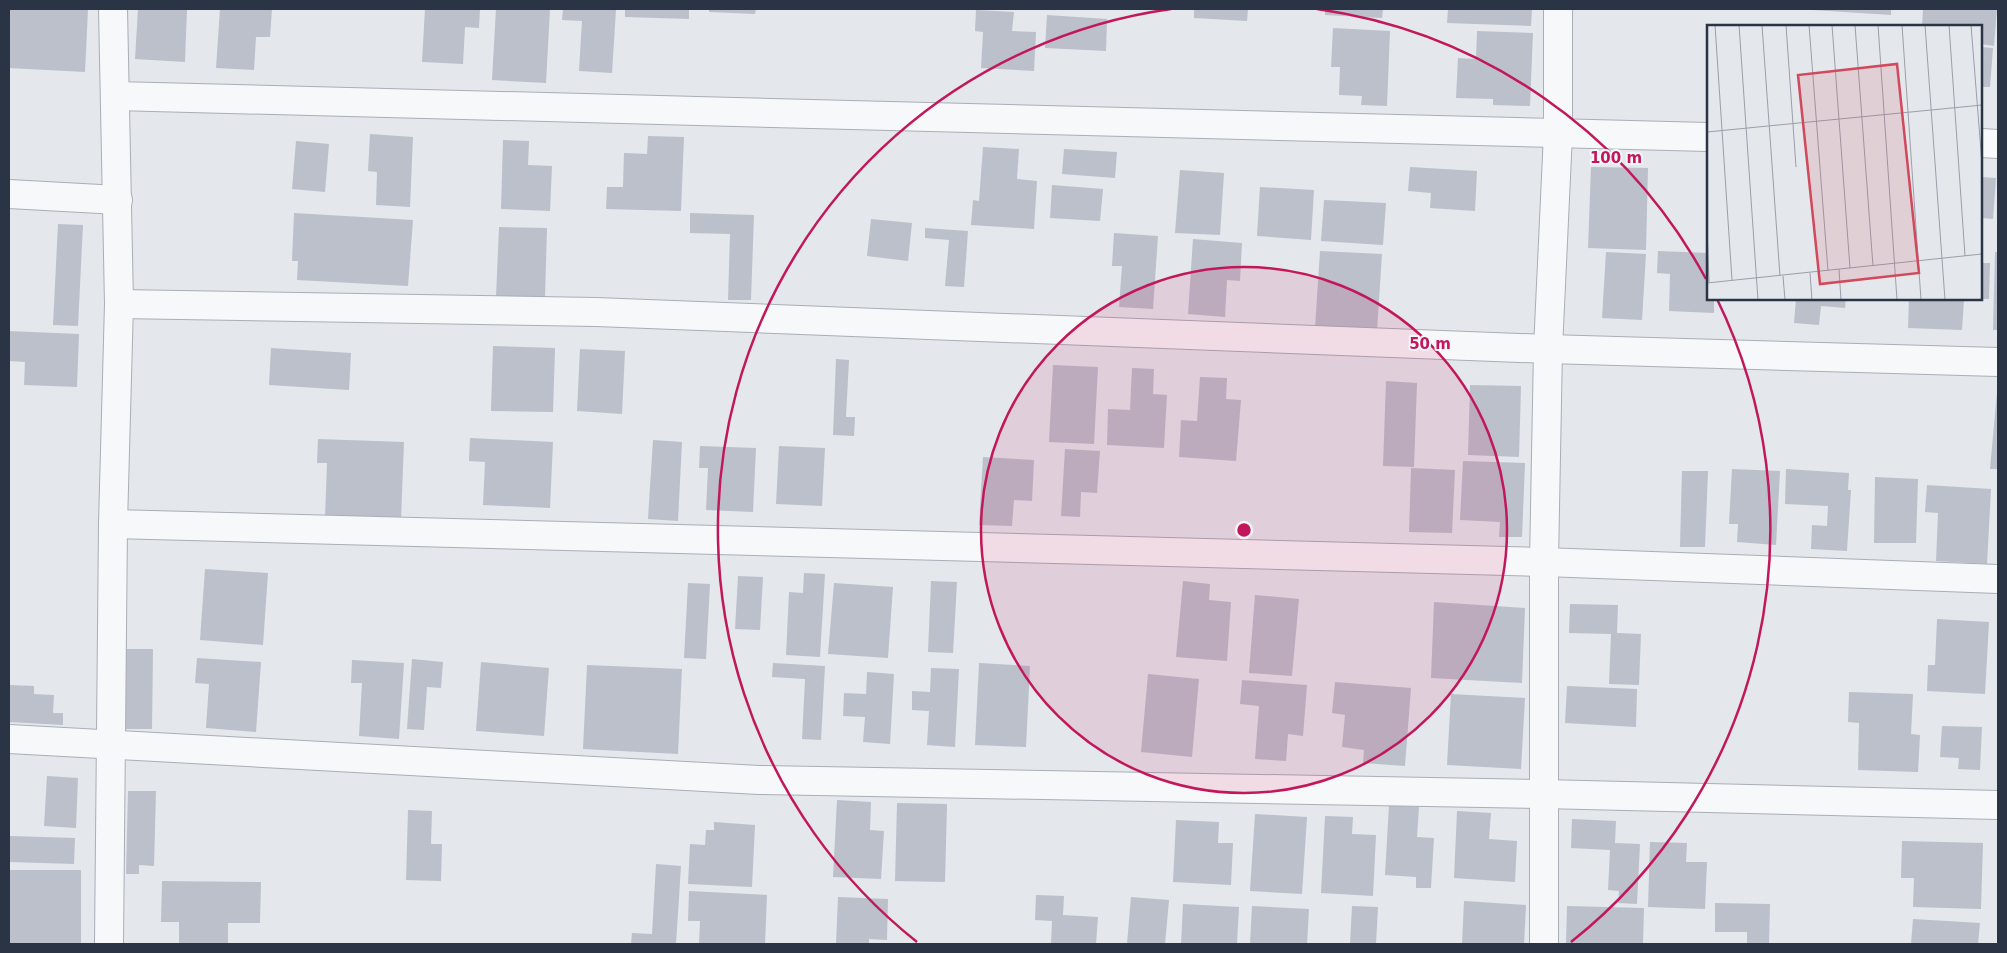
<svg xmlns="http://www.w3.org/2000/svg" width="2007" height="953" font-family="'DejaVu Sans',sans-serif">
	<rect width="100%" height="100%" fill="#e4e7ec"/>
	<g fill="#bbc0ca">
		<polygon points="9,9 88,9 85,72 9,68"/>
		<polygon points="138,9 187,9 185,62 135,59"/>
		<polygon points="220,9 272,9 270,37 256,37 254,70 216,68"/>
		<polygon points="425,9 480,9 479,28 465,27 463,64 422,62"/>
		<polygon points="496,9 550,9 546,83 492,80"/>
		<polygon points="563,9 616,9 612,73 579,71 582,21 562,20"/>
		<polygon points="625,9 689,9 689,19 625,17"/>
		<polygon points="709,9 756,9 755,14 709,12"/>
		<polygon points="1194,9 1248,9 1247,21 1194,18"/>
		<polygon points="1325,9 1383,9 1382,18 1325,15"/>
		<polygon points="1448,9 1532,9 1531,26 1447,23"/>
		<polygon points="1812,9 1891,9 1891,15 1812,10"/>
		<polygon points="1923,9 1997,9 1994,46 1981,44 1981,26 1922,26"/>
		<polygon points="976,10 1014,12 1012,31 1036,32 1034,71 981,68 983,32 975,31"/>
		<polygon points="1047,15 1107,19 1106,51 1045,48"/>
		<polygon points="1333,28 1390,31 1387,106 1361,105 1362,96 1339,95 1340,67 1331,67"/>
		<polygon points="1477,31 1533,33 1530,106 1493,105 1493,99 1456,98 1458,58 1476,59"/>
		<polygon points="1981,47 1993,48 1990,87 1981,87"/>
		<polygon points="370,134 413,137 410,207 376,205 377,172 368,171"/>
		<polygon points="648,136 684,137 681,211 606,209 607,187 623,187 624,153 647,154"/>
		<polygon points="503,140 529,141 528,165 552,166 550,211 501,209"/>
		<polygon points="296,141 329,144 325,192 292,189"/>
		<polygon points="983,147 1019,149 1017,179 1037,181 1034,229 971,225 973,200 979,201"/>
		<polygon points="1064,149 1117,152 1115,178 1062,174"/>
		<polygon points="1410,167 1477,171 1475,211 1430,208 1431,193 1408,191"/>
		<polygon points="1591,167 1648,168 1646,250 1588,248"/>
		<polygon points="1180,170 1224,173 1220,235 1175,233"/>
		<polygon points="1981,177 1996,178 1993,219 1981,218"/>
		<polygon points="1052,185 1103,189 1100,221 1050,218"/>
		<polygon points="1260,187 1314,190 1311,240 1257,236"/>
		<polygon points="1324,200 1386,203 1383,245 1321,241"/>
		<polygon points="294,213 413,220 408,286 297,280 298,261 292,261"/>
		<polygon points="690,213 754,215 751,300 728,300 730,234 690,233"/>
		<polygon points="871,219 912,223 908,261 867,256"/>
		<polygon points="58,224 83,225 78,326 53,325"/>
		<polygon points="499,227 547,228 545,298 496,297"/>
		<polygon points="925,228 968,231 964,287 945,286 949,240 925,238"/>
		<polygon points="1114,233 1158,236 1153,309 1119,307 1122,266 1112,266"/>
		<polygon points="1193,239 1242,243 1240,281 1227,280 1225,317 1188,314"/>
		<polygon points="1320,251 1382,254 1377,331 1315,328"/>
		<polygon points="1658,251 1708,253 1708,299 1714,299 1714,313 1669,311 1670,274 1657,273"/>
		<polygon points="1606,252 1646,254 1642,320 1602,318"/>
		<polygon points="1995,252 1998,252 1998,330 1993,330"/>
		<polygon points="1981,263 1990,263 1989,299 1981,299"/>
		<polygon points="1796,299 1846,299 1845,308 1821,306 1819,325 1794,323"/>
		<polygon points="1909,299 1964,299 1962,330 1908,328"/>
		<polygon points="9,331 79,334 77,387 24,385 25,362 9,361"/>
		<polygon points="493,346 555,348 553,412 491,411"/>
		<polygon points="271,348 351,353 349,390 269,385"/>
		<polygon points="580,349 625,351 622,414 577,411"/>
		<polygon points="836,359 849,360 846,417 855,417 854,436 833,435"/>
		<polygon points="1053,365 1098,367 1094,444 1049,442"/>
		<polygon points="1132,368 1154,369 1153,394 1167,395 1164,448 1107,445 1108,409 1130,410"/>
		<polygon points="1200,377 1227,378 1226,399 1241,400 1236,461 1179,457 1181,420 1197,421"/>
		<polygon points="1386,381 1417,383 1414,467 1383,466"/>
		<polygon points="1470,385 1521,386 1519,457 1468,455"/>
		<polygon points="1997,392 1998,392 1998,469 1990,469"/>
		<polygon points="470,438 553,442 550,508 483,505 485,462 469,461"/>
		<polygon points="318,439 404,442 401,520 325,518 327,463 317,463"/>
		<polygon points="653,440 682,442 678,521 648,519"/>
		<polygon points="700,446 756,448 753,512 706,510 708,468 699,468"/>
		<polygon points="779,446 825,448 822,506 776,504"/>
		<polygon points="1065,449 1100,451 1097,493 1081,492 1080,517 1061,516"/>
		<polygon points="983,457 1034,460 1032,501 1014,500 1012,526 979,525"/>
		<polygon points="1463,461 1525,463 1522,537 1499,537 1500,522 1460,520"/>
		<polygon points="1411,468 1455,470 1452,533 1409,532"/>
		<polygon points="1732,469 1780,471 1776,545 1737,542 1738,524 1729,524"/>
		<polygon points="1786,469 1849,473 1848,490 1851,490 1847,551 1811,549 1812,525 1827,526 1828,506 1785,504"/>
		<polygon points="1682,471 1708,471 1705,547 1680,547"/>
		<polygon points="1875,477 1918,479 1916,543 1874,543"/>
		<polygon points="1927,485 1991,489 1987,564 1936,561 1938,513 1925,512"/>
		<polygon points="205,569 268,573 263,645 200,640"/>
		<polygon points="804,573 825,574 820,657 786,655 789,592 803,593"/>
		<polygon points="738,576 763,577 760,630 735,629"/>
		<polygon points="931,581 957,582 953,653 928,652"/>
		<polygon points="1183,581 1210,584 1209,600 1231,602 1227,661 1176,657"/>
		<polygon points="688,583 710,584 706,659 684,658"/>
		<polygon points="834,583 893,587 888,658 828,654"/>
		<polygon points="1255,595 1299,599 1292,676 1249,673"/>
		<polygon points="1434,602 1525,608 1522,683 1431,678"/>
		<polygon points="1570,604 1618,605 1617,633 1641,634 1639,685 1609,684 1611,634 1569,633"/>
		<polygon points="1937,619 1989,622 1985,694 1927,691 1928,665 1935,665"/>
		<polygon points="125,649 153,649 152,729 124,729"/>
		<polygon points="197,658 261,662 256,732 206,728 209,684 195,683"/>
		<polygon points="412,659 443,662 441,688 427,687 424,730 407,729"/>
		<polygon points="352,660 404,663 399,739 359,736 362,683 351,683"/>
		<polygon points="481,662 549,668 544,736 476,731"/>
		<polygon points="773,663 825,666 821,740 802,739 805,679 772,677"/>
		<polygon points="979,663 1030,666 1026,747 975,745"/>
		<polygon points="587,665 682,669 678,754 583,749"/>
		<polygon points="931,668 959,669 955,747 927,745 929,711 912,710 912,691 930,692"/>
		<polygon points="867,672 894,674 890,744 863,742 865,717 843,716 844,693 866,694"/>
		<polygon points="1148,674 1199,679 1192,757 1141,752"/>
		<polygon points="1242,680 1307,685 1303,736 1288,734 1286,761 1255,759 1259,706 1240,704"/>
		<polygon points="1335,682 1411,688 1405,766 1363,763 1364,750 1342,747 1345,715 1332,713"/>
		<polygon points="9,685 34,686 34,694 54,695 53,713 63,713 63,725 9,722"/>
		<polygon points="1567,686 1637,689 1636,727 1565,723"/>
		<polygon points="1849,692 1913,694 1911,734 1920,735 1918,772 1858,770 1859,723 1848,722"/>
		<polygon points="1451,694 1525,698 1521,769 1447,765"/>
		<polygon points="1942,726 1982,727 1980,770 1958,769 1959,758 1940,757"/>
		<polygon points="47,776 78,778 76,828 44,826"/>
		<polygon points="128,791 156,791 154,866 139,865 139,874 126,874"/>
		<polygon points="837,800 871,802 870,830 884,831 881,879 833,877"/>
		<polygon points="897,803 947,804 945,882 895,881"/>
		<polygon points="1389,805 1419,807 1417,837 1434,838 1431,888 1416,888 1416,877 1385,875"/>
		<polygon points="408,810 432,811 431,844 442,844 441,881 406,880"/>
		<polygon points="1457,811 1491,813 1489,839 1517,841 1515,882 1454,878"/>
		<polygon points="1255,814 1307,817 1302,894 1250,891"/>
		<polygon points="1325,816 1353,817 1352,834 1376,835 1373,896 1321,893"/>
		<polygon points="1572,819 1616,821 1615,843 1640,844 1637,904 1618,903 1619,891 1608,890 1610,850 1571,848"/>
		<polygon points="1176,820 1219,822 1218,843 1233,843 1231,885 1173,882"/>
		<polygon points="714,822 755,825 752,887 688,884 690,844 705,845 706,830 714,830"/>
		<polygon points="10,836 75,838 74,864 9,862"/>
		<polygon points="1902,841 1983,843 1981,909 1913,907 1914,878 1901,878"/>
		<polygon points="1650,842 1687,843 1686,862 1707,862 1705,909 1648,907"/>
		<polygon points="656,864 681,866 676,944 631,944 632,933 652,934"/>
		<rect x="10" y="870" width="71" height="74"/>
		<polygon points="162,881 261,882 260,923 228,923 228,944 179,944 179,922 161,922"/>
		<polygon points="689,891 767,895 765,944 699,944 700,921 688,921"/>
		<polygon points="1036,895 1064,896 1063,915 1098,917 1096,944 1051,944 1052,921 1035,920"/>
		<polygon points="838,897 888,899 887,940 869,939 869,944 836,944"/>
		<polygon points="1131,897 1169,900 1165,944 1127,944"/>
		<polygon points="1464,901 1526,905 1524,944 1462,944"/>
		<polygon points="1715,903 1770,904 1769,944 1747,944 1747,932 1715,932"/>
		<polygon points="1183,904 1239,907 1237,944 1181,944"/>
		<polygon points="1252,906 1309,909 1307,944 1250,944"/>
		<polygon points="1352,906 1378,907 1376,944 1350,944"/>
		<polygon points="1567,906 1644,908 1643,944 1566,944"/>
		<polygon points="1913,919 1980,923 1978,944 1911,944"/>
	</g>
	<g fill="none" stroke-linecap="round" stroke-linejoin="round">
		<g stroke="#a9aeb7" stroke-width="30">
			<g id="minor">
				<polyline points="115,96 1708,137"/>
				<polyline points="1981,143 1998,144"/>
				<polyline points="9,194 118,200"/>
				<polyline points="119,304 596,312 1548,349 1998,362"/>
				<polyline points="113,524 1544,562 1998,579"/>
				<polyline points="9,739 759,780 1543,794 1998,805"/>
				<polyline points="109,944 113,524 119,304 113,9"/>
				<polyline points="1544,944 1544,562 1548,349 1558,134 1558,9"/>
			</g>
		</g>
		<use href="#minor" stroke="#f7f8fa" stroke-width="28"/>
	</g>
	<circle cx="1244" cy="530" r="263" fill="#c2185b" fill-opacity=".12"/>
	<g fill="none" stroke="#c2185b" stroke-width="2.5">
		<circle cx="1244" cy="530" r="263"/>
		<path d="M917 942A526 526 0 0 1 1171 9M1317 9A526 526 0 0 1 1706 279M1717 299A526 526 0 0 1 1571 942"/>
	</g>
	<g transform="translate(1707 25)">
		<rect width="275" height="275" fill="#e4e7ec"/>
		<path fill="none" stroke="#9a9fa9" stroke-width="1" d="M8 0 25 255M32 0 51 275M55 0 73 251M79 0 89 142M102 0 121 246M125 0 143 243M148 0 166 241M171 0 190 275M195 0 214 275M218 0 238 275M242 0 258 231M264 0 275 139M0 107 275 80M0 201 2 257M132 244 134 275M103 248 105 275M76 251 78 275M0 258 275 229"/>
		<path fill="#d1495b" fill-opacity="0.15" stroke="#d1495b" stroke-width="2.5" d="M190 39 212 248 113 259 91 50Z"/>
		<rect width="275" height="275" fill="none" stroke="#2b3445" stroke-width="2.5"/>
	</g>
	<circle cx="1244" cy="530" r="8" fill="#c2185b" stroke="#f4f6f9" stroke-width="2.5"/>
	<g font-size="15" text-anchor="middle" font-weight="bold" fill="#c2185b" stroke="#f4f6f9" stroke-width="4" stroke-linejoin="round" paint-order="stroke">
		<text x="1616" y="163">100 m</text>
		<text x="1430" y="349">50 m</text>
	</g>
	<rect width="2007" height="953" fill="none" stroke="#2b3445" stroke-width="20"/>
</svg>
